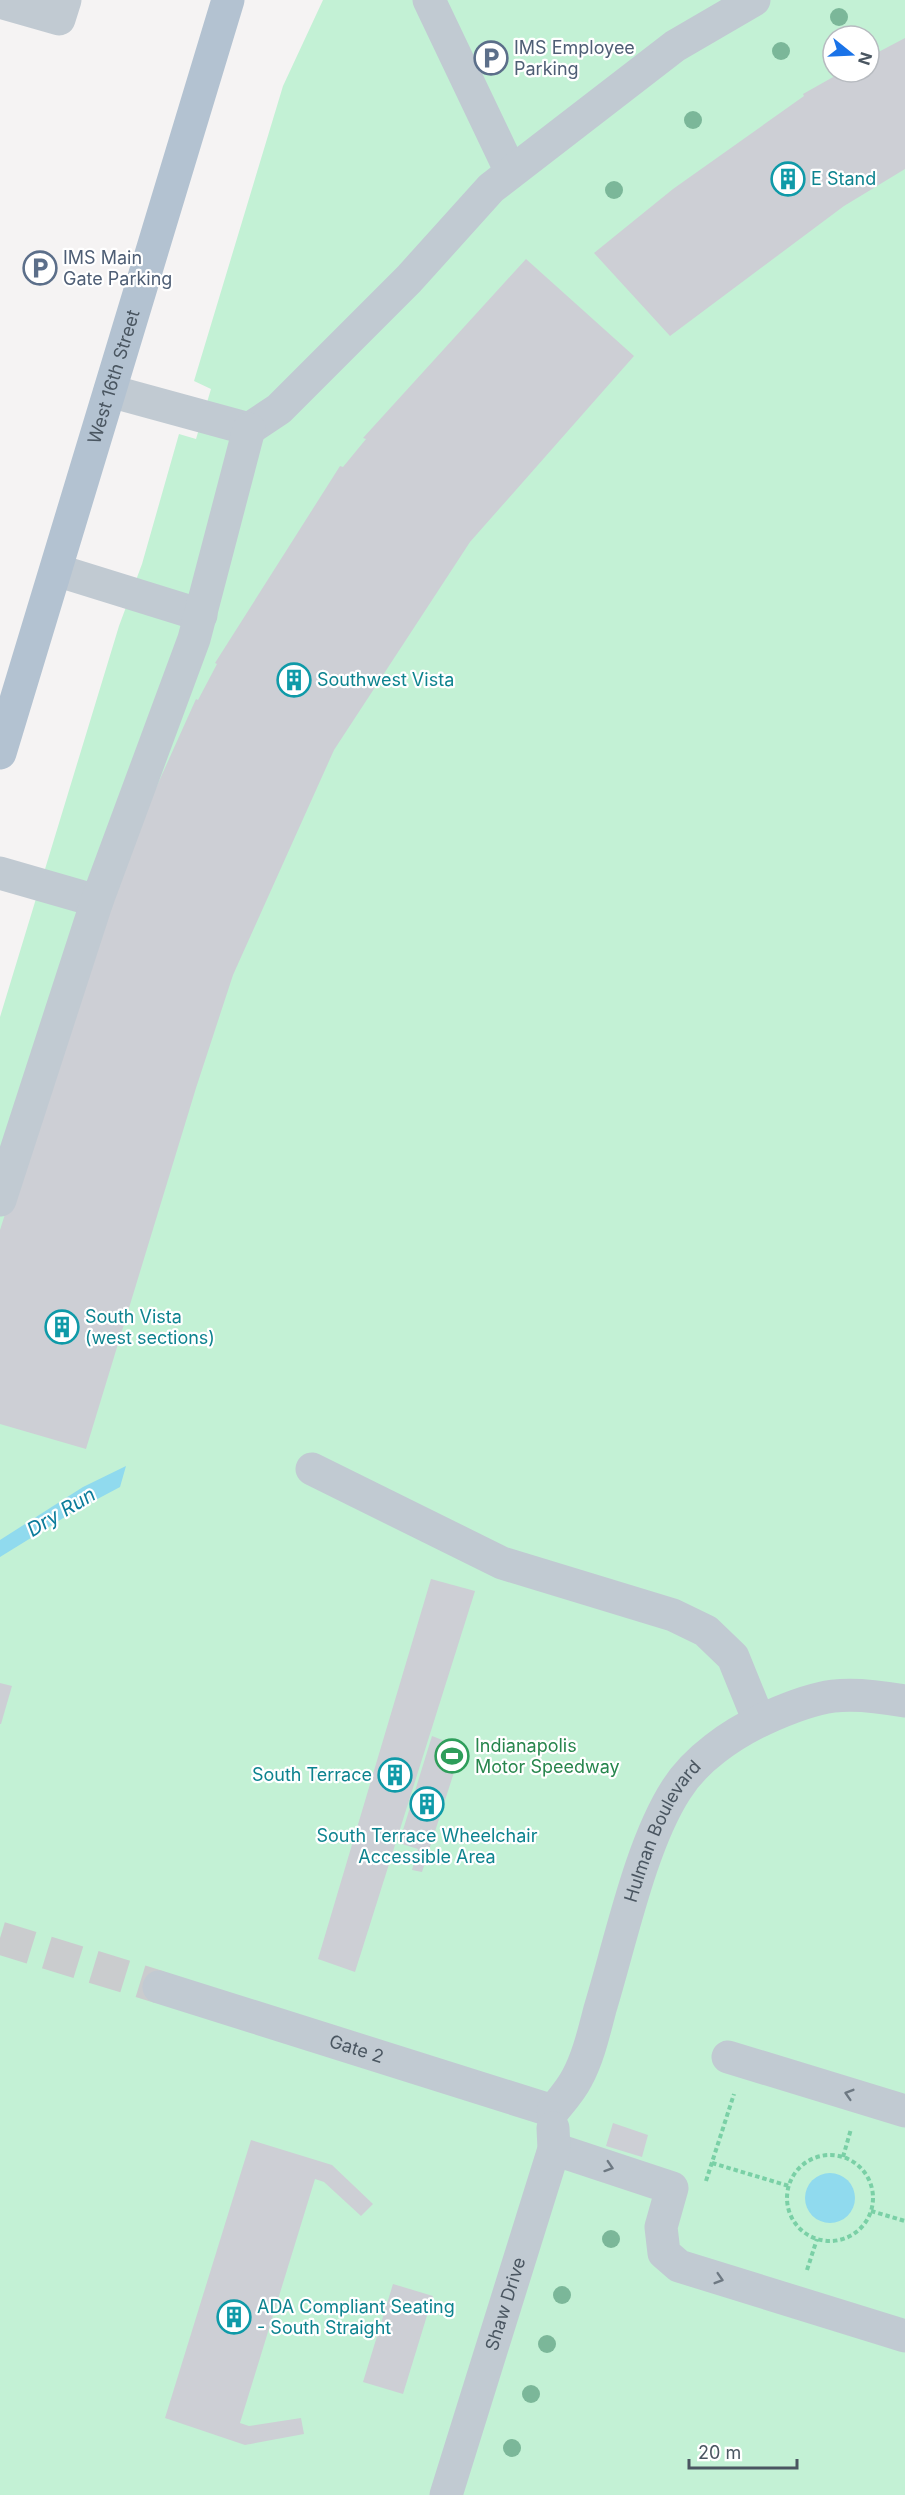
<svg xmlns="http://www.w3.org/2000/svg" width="905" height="2495" font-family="Inter,sans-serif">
	<rect width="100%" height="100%" fill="#f5f3f3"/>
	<path fill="#c3f1d5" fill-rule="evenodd" d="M323 0H905V2495H0V1017L119 626 142 564 179 434 196 439 211 389 194 381 283 86ZM833 36H869V72H833Z"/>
	<g fill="#90daee">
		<polygon points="126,1466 120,1487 73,1512 0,1557 0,1540 83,1487"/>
		<circle cx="830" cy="2198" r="25"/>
	</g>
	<g fill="#cdcfd5">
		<polygon points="905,38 905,169 844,206 670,336 594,253 673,189 804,96 803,94 842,72 869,72 869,57"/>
		<polygon points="526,259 634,356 470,542 334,750 233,975 196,1088 86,1449 0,1424 0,1230 102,908 196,699 198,700 217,664 215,663 340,466 343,467 366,439 363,438"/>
		<polygon points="431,1579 475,1591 355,1972 318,1959"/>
		<polygon points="0,1683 12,1686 1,1724 0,1724"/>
		<polygon points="432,1736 445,1741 439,1761 456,1766 422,1872 412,1870 418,1849 399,1843"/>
		<polygon points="613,2123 648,2135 642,2157 606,2146"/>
		<polygon points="251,2140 332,2165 373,2204 361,2216 324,2182 315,2179 240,2423 249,2426 301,2418 304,2434 245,2445 165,2418"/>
		<polygon points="393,2284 433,2296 403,2394 363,2382"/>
	</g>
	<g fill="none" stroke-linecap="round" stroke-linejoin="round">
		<polyline stroke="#caccce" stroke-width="33" stroke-dasharray="33 16" stroke-linecap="butt" points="0,1938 159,1987"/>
		<g stroke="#7ad0a6" stroke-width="4" stroke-dasharray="4.5 3" stroke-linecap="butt">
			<circle cx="830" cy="2198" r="43"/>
			<polyline points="843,2157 851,2129"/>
			<polyline points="712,2163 789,2186"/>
			<polyline points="706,2181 734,2094"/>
			<polyline points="871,2211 905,2221"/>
			<polyline points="807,2270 817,2239"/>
		</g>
		<g stroke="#c1cad2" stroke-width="33">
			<polyline points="429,0 511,172"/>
			<polyline points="0,2 59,19 65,0"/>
			<polyline points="110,391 249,429 279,409 409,279 491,188 675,46 754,0"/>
			<polyline points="56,570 201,615"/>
			<polyline points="0,873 97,901"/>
			<polyline points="0,1200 97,901 194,639 249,429"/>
			<polyline points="312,1469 502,1563 673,1615 706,1631 733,1657 759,1721"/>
			<path id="s1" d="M159 1987 553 2111"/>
			<polyline points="728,2057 905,2111"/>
			<path id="s2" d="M553 2111C561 2101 571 2090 577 2078 588 2058 594 2032 600 2009 620 1944 640 1846 676 1790 695 1759 732 1734 764 1719 821 1693 844 1690 905 1701"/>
			<polyline points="554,2149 672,2188 661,2227 664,2253 679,2266 905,2336"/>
			<path id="s3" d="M446 2495 554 2149 553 2128"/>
		</g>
		<path stroke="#b3c2d1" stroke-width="33" id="s4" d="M0 753 228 0"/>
	</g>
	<g fill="#7bb799">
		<circle cx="839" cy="17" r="9"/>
		<circle cx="781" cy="51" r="9"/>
		<circle cx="693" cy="120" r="9"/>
		<circle cx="614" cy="190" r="9"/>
		<circle cx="611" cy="2239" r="9"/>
		<circle cx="562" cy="2295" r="9"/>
		<circle cx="547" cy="2344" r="9"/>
		<circle cx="531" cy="2394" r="9"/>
		<circle cx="512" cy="2448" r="9"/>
	</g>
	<defs><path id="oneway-chevron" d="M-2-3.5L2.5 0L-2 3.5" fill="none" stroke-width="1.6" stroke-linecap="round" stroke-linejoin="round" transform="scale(1.5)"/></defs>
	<g stroke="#6e7983">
		<use href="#oneway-chevron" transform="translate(849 2094) rotate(-163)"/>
		<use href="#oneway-chevron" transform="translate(609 2167) rotate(18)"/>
		<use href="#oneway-chevron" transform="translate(719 2279) rotate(17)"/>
	</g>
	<defs>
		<g id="parking-ring" transform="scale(1.725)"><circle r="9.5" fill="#fff" stroke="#5c6f8a" stroke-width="1.5"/><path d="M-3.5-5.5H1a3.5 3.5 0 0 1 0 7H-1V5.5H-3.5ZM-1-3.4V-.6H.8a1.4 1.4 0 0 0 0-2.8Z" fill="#5c6f8a"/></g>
		<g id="building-ring" transform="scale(1.725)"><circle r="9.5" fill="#fff" stroke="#0f9aa8" stroke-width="1.5"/><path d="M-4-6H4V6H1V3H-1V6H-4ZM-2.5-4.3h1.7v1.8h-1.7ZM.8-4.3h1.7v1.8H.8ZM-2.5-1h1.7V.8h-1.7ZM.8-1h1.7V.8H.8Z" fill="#0f9aa8"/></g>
		<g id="stadium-ring" transform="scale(1.725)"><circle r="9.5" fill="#fff" stroke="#2e9e5b" stroke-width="1.5"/><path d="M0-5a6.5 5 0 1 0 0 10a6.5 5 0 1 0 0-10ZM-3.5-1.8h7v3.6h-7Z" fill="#2e9e5b"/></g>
	</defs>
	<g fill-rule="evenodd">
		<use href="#parking-ring" x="491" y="58"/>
		<use href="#building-ring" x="788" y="179"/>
		<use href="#parking-ring" x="40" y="268"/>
		<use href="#building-ring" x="294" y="680"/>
		<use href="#building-ring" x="62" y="1327"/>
		<use href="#stadium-ring" x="452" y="1756"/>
		<use href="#building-ring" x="395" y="1775"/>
		<use href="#building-ring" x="427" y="1804"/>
		<use href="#building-ring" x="234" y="2317"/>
	</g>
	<g text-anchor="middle" stroke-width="4.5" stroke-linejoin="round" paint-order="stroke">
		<g font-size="18" fill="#4e5e75" stroke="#fff" text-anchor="start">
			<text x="514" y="54">IMS Employee<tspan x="514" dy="21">Parking</tspan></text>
			<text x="63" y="264">IMS Main<tspan x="63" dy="21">Gate Parking</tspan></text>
		</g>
		<g font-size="18" fill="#0d838f" stroke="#fff" text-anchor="start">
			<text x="811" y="185">E Stand</text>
			<text x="317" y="686">Southwest Vista</text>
			<text x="85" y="1323">South Vista<tspan x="85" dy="21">(west sections)</tspan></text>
			<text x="372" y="1781" text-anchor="end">South Terrace</text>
			<text x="427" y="1842" text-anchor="middle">South Terrace Wheelchair<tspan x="427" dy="21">Accessible Area</tspan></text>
			<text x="257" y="2313">ADA Compliant Seating<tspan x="257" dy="21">- South Straight</tspan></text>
		</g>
		<g font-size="18" fill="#4a5661" stroke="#fff">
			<text dy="6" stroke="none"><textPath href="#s4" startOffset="393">West 16th Street</textPath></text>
			<text dy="6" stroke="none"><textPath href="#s2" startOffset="303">Hulman Boulevard</textPath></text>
			<text dy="6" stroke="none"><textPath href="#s1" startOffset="207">Gate 2</textPath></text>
			<text dy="6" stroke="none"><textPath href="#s3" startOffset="200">Shaw Drive</textPath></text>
		</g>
		<g font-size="18" fill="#27864d" stroke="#fff" text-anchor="start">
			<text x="475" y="1752">Indianapolis<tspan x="475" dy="21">Motor Speedway</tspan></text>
		</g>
		<g font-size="20" font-style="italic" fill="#0c7c9b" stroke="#fff">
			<text transform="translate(61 1512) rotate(-31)" y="7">Dry Run</text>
		</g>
	</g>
	<g transform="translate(851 54) rotate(108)"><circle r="28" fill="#ffffff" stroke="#b7bbc0" stroke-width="1.5"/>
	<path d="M0-4.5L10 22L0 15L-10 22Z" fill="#1a73e8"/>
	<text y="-9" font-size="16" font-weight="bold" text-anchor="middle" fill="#4a5661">N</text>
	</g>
	<path d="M689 2459v9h108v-9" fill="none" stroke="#4a5661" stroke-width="3"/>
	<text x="698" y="2459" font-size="18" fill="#4a5661" stroke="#ffffff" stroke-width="4.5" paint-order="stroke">20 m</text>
</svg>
